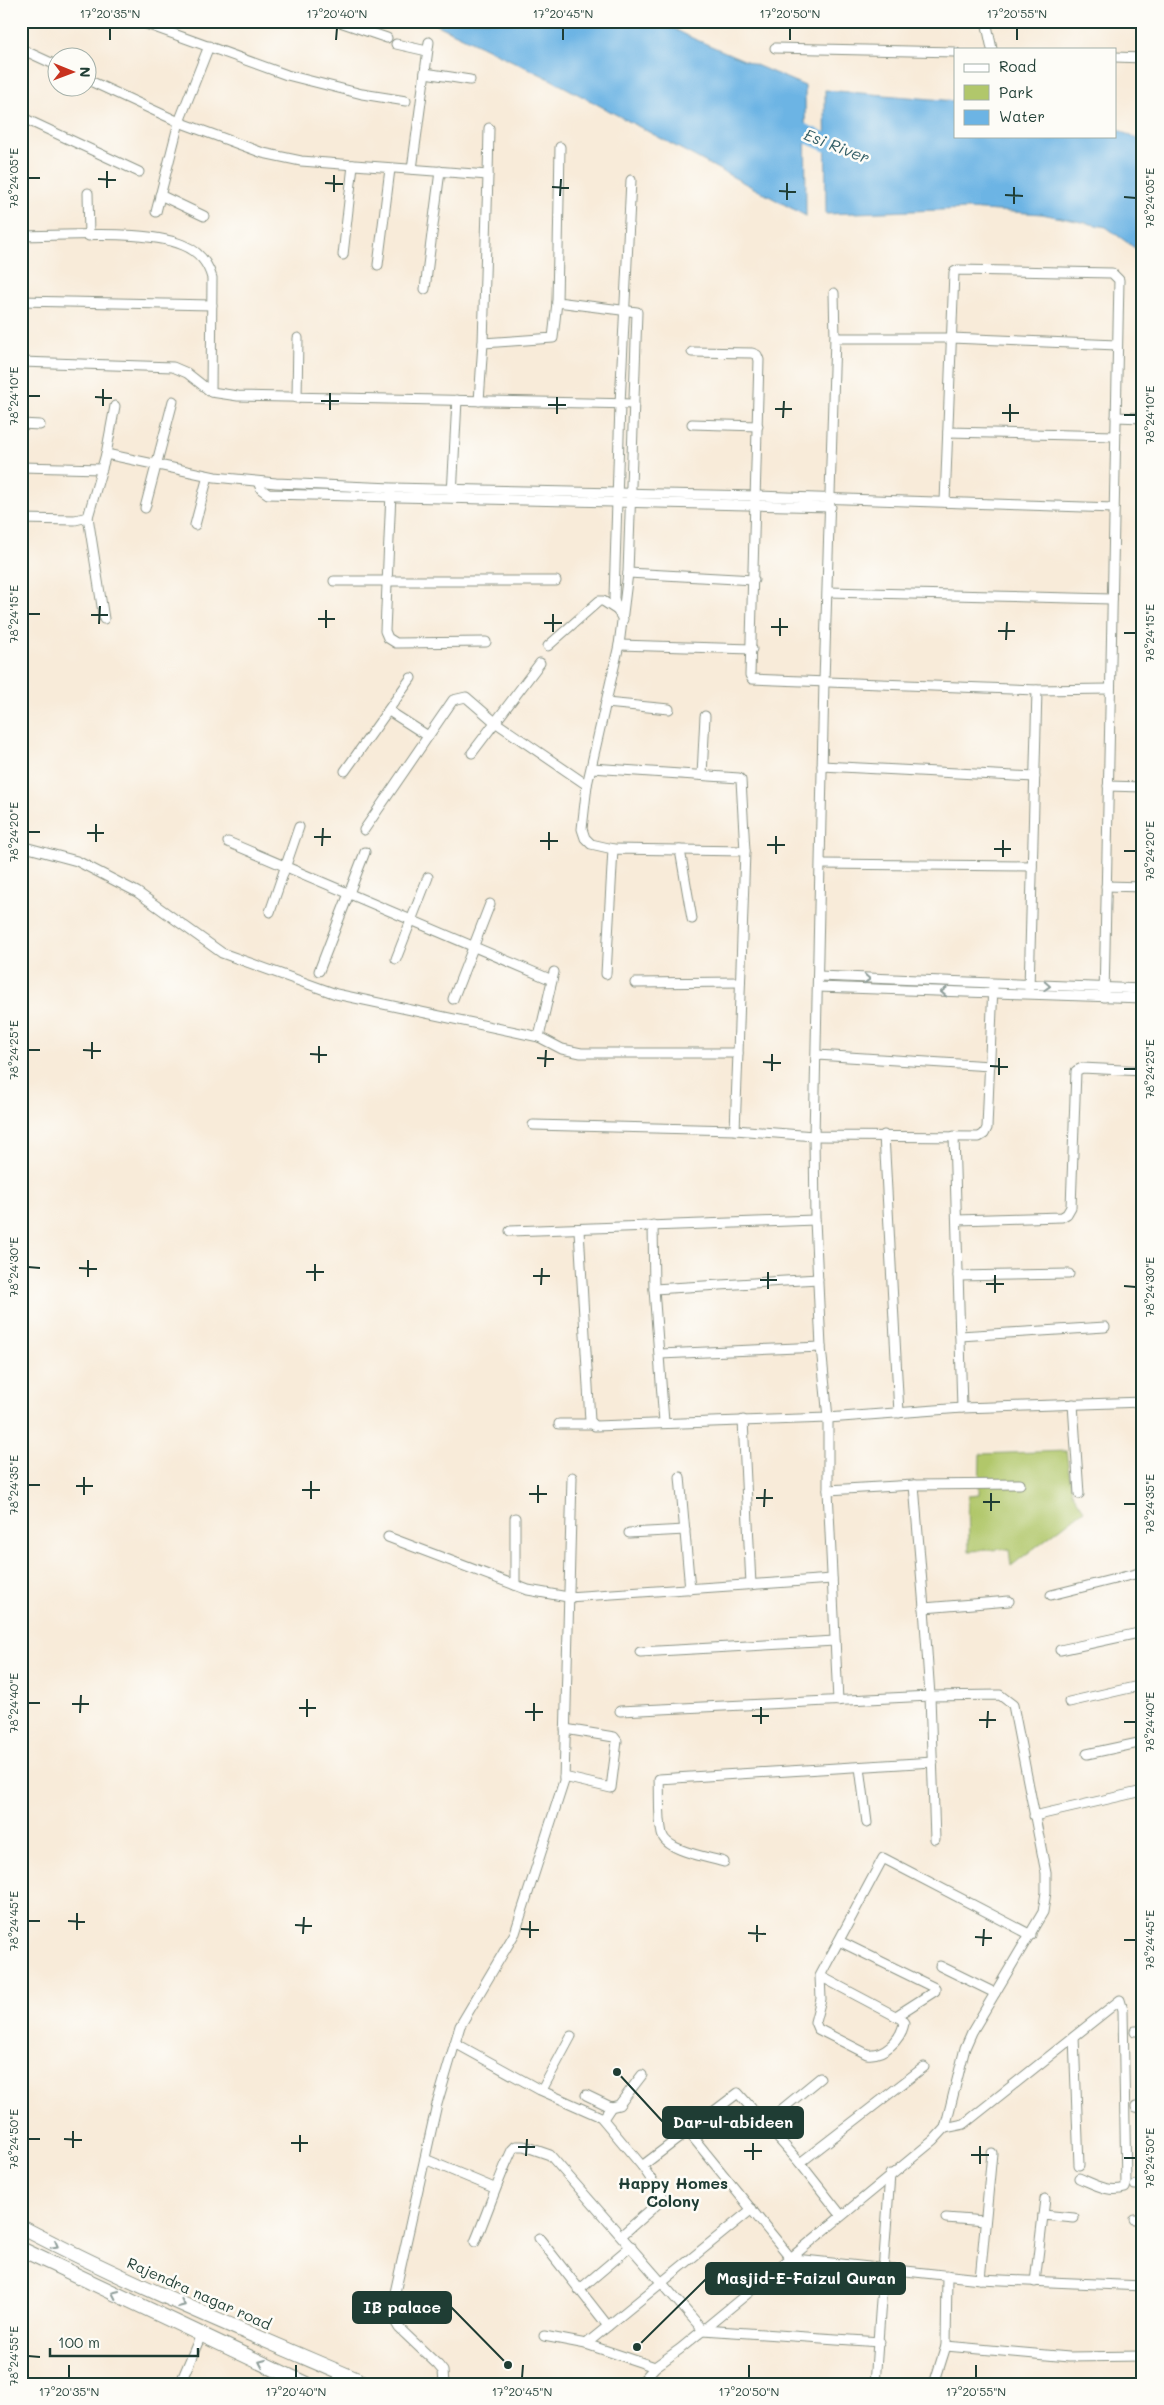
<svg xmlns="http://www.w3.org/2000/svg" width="1164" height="2405" font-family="Mali,sans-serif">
	<rect width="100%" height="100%" fill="#fdfcf7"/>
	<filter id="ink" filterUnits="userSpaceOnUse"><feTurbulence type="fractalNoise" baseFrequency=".02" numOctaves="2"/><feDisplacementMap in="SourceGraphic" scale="10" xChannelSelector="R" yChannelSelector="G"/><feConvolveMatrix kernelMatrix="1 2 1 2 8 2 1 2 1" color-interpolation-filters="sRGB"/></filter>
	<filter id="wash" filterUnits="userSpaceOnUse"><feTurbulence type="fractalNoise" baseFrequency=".0096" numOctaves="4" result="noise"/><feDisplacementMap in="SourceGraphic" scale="20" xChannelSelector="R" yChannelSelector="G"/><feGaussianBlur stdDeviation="1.12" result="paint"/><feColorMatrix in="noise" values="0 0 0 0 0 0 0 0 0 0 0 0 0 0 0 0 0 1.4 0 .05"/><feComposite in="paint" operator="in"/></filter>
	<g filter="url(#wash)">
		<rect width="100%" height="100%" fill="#f8ebd9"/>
		<polygon fill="#b1c76b" stroke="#688250" points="1066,1451 1072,1492 1084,1510 1011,1566 1009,1549 969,1551 968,1495 979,1494 980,1454"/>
		<g fill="#6cb4e4" stroke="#46788c">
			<polygon points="429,21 659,21 690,37 805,86 806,216 546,77"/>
			<polygon points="825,90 955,101 955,136 1115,136 1115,128 1143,142 1143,254 1106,227 1042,214 968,209 826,214"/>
		</g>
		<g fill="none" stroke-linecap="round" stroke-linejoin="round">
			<polyline stroke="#6cb4e4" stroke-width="18" points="783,124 846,151"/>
		</g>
	</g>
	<g filter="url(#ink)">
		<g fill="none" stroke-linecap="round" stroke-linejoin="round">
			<g stroke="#8c9486" stroke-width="11">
				<g id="minor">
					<polyline points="138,21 287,75 362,94 406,101"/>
					<polyline points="337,21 387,38"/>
					<polyline points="986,21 992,49"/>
					<polyline points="396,44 427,51"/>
					<polyline points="775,48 955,52"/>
					<polyline points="21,49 58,66"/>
					<polyline points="1115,57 1143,58"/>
					<polyline points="425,73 470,80"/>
					<polyline points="88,80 179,122 263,153 301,161 488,175 483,343"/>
					<polyline points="21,117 139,172"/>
					<polyline points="412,169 429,42"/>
					<polyline points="488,175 489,128"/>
					<polyline points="88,193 89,236"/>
					<polyline points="160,195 204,216"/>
					<polyline points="156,212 179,122 209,46"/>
					<path d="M21 236C63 236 146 229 183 245 198 251 208 263 212 278L211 392"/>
					<polyline points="343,255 353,165"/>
					<polyline points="378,265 390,169"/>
					<polyline points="425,289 440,171"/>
					<polyline points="834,293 835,338 824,681 814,1136 815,1220 821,1347 828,1418 828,1490 838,1701"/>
					<polyline points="21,301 212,305"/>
					<polyline points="557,302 560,147"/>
					<polyline points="835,338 951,338 1117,345"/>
					<polyline points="692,352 752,353 757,355 759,360 750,675 752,679 1037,690 1110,689"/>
					<polyline points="21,362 173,367 187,373 211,392 238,396 634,404"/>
					<polyline points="297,398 298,338"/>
					<polyline points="479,401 483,343 553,338 557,302 637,312 628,573 619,645 587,785 582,829 585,838 591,844 613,849"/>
					<polyline points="1116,417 1143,418"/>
					<polyline points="21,424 40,425"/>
					<polyline points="692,424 758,426"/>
					<polyline points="948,432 1115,436"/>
					<polyline points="106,454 115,406"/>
					<polyline points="21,467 102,469"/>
					<polyline points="258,482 261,489 268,494 831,507"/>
					<polyline points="391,493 385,631 388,638 396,643 486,642"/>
					<polyline points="452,495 457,400"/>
					<polyline points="945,502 954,272 958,270 1112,273 1119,280 1104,997"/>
					<polyline points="145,508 173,401"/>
					<polyline points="21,519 75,520 88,517"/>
					<polyline points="195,525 208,476"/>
					<polyline points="628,573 754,580"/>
					<polyline points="334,581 556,581"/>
					<polyline points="828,592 1112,599"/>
					<polyline points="104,619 88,517 106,454 215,477 276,483 392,488 757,496 1114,508"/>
					<polyline points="623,619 617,610 614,598 620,404 631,180"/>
					<polyline points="619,645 752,649"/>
					<polyline points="548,646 599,601 603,601 617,610"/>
					<polyline points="606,703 669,709"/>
					<polyline points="389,711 428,736"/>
					<polyline points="472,753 540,663"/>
					<polyline points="822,766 1035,777"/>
					<polyline points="592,768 739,778 741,780 745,851 738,1053"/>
					<polyline points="345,771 411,678"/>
					<polyline points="702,775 705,716"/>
					<polyline points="1108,786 1143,787"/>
					<polyline points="364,830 453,700 466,697 495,722 587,785"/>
					<polyline points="228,842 552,980"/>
					<polyline points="21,846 77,861 137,892 222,953 336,994 539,1037 554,972"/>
					<polyline points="680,850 692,919"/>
					<polyline points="821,864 1032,866"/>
					<polyline points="1106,886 1143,887"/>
					<polyline points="270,912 299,827"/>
					<polyline points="396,959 428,877"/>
					<polyline points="319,971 365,852"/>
					<polyline points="606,974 613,849 745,851"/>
					<polyline points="819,976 1143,989"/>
					<polyline points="635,983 740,982"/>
					<polyline points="818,987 1143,998"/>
					<polyline points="1029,989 1037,690"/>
					<polyline points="453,999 490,904"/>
					<polyline points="539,1037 562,1049 581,1053 738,1053 735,1130"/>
					<polyline points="817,1055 990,1066"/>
					<polyline points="533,1125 735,1130 814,1136 979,1137 984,1134 987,1128 993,985"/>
					<polyline points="884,1135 899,1413"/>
					<polyline points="954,1136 962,1408"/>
					<polyline points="957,1220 1062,1217 1067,1214 1071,1207 1076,1071 1082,1068 1143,1071"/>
					<polyline points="653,1225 654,1289 664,1422"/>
					<polyline points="579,1230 590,1421 595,1426 828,1418 962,1408 1143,1402"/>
					<polyline points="510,1231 815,1220"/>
					<polyline points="958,1276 1069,1274"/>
					<polyline points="654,1289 818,1279"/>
					<polyline points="960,1336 1105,1327"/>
					<polyline points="660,1354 821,1347"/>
					<polyline points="1142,1402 1143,1419"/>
					<polyline points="1073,1404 1079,1494"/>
					<polyline points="743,1420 751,1585"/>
					<polyline points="559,1424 591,1424"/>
					<polyline points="680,1477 690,1589"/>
					<polyline points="914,1485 924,1608 1009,1601"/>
					<polyline points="828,1490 914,1485 1020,1484"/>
					<polyline points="629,1533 685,1530"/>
					<polyline points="388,1537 528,1590 568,1597 832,1579"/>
					<polyline points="515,1585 515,1518"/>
					<polyline points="1051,1595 1143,1572"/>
					<polyline points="924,1608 930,1696 935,1839"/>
					<polyline points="1060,1650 1143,1632"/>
					<polyline points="640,1652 835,1641"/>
					<polyline points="1069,1702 1143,1685"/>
					<polyline points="620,1711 930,1696 1000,1695 1013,1705 1046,1873 1046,1892 1043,1912 972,2032 965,2048 945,2128 934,2140 680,2349 655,2367 640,2384"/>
					<polyline points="1087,1754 1143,1742"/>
					<polyline points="860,1767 867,1823"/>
					<polyline points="564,1777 611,1788 617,1741 614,1737 565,1729"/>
					<polyline points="1034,1816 1143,1791"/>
					<path d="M724 1862C708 1857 666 1851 662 1834 658 1817 660 1796 659 1779L933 1762"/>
					<polyline points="839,1941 935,1988 935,1991 896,2016"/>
					<polyline points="940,1966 995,1993"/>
					<path d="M820 1976 901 2019 904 2023C901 2040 884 2056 867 2054L818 2029 815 2022 821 1999 820 1976 883 1858 1031 1935"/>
					<polyline points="1135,2031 1143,2031"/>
					<polyline points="1074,2037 1079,2165"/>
					<polyline points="455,2043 540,2090 601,2117 642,2166 664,2198 622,2235"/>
					<polyline points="542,2090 571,2036"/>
					<polyline points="586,2095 611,2107"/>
					<polyline points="1136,2107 1143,2108"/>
					<polyline points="603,2119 611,2107 619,2105 642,2075"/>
					<polyline points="765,2123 820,2078"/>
					<path d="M945 2128 964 2124 1120 2000 1123 2010 1126 2185 1125 2188C1108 2193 1094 2184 1079 2178"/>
					<polyline points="687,2130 790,2257 795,2259 980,2279 1143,2286"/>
					<polyline points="425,2159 494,2188"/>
					<polyline points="800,2163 924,2067"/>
					<polyline points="642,2166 738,2093 800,2163 841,2215"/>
					<polyline points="1135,2185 1143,2185"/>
					<polyline points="1043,2215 1074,2218"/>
					<polyline points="946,2218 985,2221"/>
					<polyline points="1134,2219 1143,2219"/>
					<polyline points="539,2238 608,2326"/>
					<path d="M475 2242C488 2211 498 2180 512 2150L516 2146H524L550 2155 703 2330 880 2342"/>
					<polyline points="980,2279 992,2153"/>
					<polyline points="1035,2282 1045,2199"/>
					<polyline points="579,2290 631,2246"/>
					<polyline points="544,2336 586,2344 655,2367"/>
					<polyline points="586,2344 752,2209"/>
					<polyline points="946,2346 1069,2357 1143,2356"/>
					<polyline points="21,2384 24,2384"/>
					<polyline points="180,2384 201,2335"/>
					<polyline points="444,2384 443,2371 438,2365 399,2328 393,2318 392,2306 437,2104 460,2026 515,1933 564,1781 572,1477"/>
					<polyline points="875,2384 890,2174"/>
					<polyline points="934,2384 946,2346 947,2275"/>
				</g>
			</g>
			<g stroke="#8c9486" stroke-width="16">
				<g id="primary">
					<path d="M21 2227C134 2286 251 2334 367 2384"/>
					<polyline points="21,2249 306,2384"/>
				</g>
			</g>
			<use href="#minor" stroke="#fff" stroke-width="9"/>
			<use href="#primary" stroke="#fff" stroke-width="14"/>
		</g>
		<defs><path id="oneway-chevron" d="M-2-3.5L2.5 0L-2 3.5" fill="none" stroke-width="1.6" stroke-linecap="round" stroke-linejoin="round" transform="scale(1.25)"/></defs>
		<g stroke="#8f9e9a">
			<use href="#oneway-chevron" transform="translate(867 979) rotate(3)"/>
			<use href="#oneway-chevron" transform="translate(1047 986) rotate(3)"/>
			<use href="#oneway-chevron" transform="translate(944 992) rotate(-178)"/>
			<use href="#oneway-chevron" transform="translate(55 2245) rotate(28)"/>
			<use href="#oneway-chevron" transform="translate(115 2294) rotate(-155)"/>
			<use href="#oneway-chevron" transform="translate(182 2304) rotate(23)"/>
			<use href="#oneway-chevron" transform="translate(262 2363) rotate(-155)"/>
		</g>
	</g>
	<path fill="none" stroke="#1f3d34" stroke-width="2" d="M110 40V28M336 40 337 28M563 40V28M790 40V28M1017 40V28M28 178H40M98 179 116 180M325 183 343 184M552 187 569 188M107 188V171M779 191 796 192M334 192V175M1005 195 1023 196M560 196 561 179M1124 197 1136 198M787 200V183M1014 204V187M28 396H40M95 397 112 398M321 401H339M548 405H566M103 406V389M775 409H792M330 410V393M1002 413H1019M557 414V397M1124 415H1136M783 418 784 401M1010 422V404M28 614H40M91 615H108M318 619H335M544 623H562M99 624 100 606M771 627H788M326 628V610M998 631H1015M553 632V614M1124 633H1136M780 636V618M1006 640 1007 622M28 832H40M87 833H104M314 837H331M540 841H558M96 842V824M767 845H785M322 846 323 828M994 849H1011M549 850V832M1124 851H1136M776 854V836M1003 857V840M28 1050H40M83 1050 101 1051M310 1054 327 1055M537 1058 554 1059M92 1059V1042M763 1062 781 1063M319 1063V1046M990 1066 1008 1067M545 1067 546 1050M1124 1069H1136M772 1071V1054M999 1075V1058M28 1267 40 1268M79 1268 97 1269M306 1272H324M533 1276H550M88 1277V1260M760 1280H777M315 1281V1264M986 1284H1004M541 1285 542 1268M1124 1286 1136 1287M768 1289V1272M995 1293V1275M28 1485H40M76 1486H93M302 1490H320M529 1494H547M84 1495V1477M756 1498H773M311 1499V1481M983 1502H1000M538 1503V1485M1124 1504H1136M764 1507 765 1489M991 1511V1493M28 1703H40M72 1704H89M299 1708H316M525 1712H543M80 1713 81 1695M752 1716H769M307 1717V1699M979 1720H996M534 1721V1703M1124 1722H1136M761 1724V1707M987 1728 988 1711M28 1921H40M68 1921 85 1922M295 1925 312 1926M521 1929 539 1930M77 1930V1913M748 1933 766 1934M303 1934 304 1917M975 1937 992 1938M530 1938V1921M1124 1940H1136M757 1942V1925M983 1946 984 1929M28 2139H40M64 2139 82 2140M291 2143H308M518 2147H535M73 2148V2131M744 2151H762M300 2152V2135M971 2155H989M526 2156 527 2139M1124 2158H1136M753 2160V2143M980 2164V2146M28 2356 40 2357M69 2378V2365M296 2378V2365M522 2378 523 2365M749 2378V2365M976 2378V2365"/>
	<g text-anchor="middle" stroke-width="5" stroke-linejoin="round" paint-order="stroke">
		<g font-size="15" fill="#1f3d34" stroke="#fdfcf7">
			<text transform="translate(199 2294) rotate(24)" y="5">Rajendra nagar road</text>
		</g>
		<g font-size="16" font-style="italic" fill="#366169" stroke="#fdfcf7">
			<text transform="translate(837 146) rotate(21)" y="6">Esi River</text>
		</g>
		<g font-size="16" font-weight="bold" fill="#1f3d34" stroke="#fdfcf7">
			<text x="673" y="2189">Happy Homes<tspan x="673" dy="18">Colony</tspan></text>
		</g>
	</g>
	<path fill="none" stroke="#1f3d34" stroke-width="2" d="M617 2072L663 2122M637 2347L706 2279M508 2365L451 2307"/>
	<g fill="#1f3d34" stroke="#fdfcf7" stroke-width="2">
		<circle cx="617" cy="2072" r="5"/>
		<circle cx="637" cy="2347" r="5"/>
		<circle cx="508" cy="2365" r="5"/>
	</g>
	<g fill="#1f3d34" stroke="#1f3d34" stroke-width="2">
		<rect x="663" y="2107" width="140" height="31" rx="5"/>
		<rect x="706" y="2263" width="199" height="31" rx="5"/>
		<rect x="353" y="2292" width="98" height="31" rx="5"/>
	</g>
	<g font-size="16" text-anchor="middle" font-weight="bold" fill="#fff">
		<text x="733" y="2128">Dar-ul-abideen</text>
		<text x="806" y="2284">Masjid-E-Faizul Quran</text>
		<text x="402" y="2313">IB palace</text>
	</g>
	<rect width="1164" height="2405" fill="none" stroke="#fdfcf7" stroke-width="55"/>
	<rect x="954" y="48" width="162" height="90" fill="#fdfcf7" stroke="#a4b0a9"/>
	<rect x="964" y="64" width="25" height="8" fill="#ffffff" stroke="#a4b0a9"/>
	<text x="999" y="72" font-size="15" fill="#1f3d34">Road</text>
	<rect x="964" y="85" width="25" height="15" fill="#b1c76b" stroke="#a4b0a9"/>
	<text x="999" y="98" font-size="15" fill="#1f3d34">Park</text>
	<rect x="964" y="110" width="25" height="15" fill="#6cb4e4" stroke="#a4b0a9"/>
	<text x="999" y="122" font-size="15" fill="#1f3d34">Water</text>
	<g transform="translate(72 72) rotate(91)"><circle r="24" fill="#fdfcf7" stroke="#a4b0a9"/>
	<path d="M0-4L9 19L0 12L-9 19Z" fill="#c8321e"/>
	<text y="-8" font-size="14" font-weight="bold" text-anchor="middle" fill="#1f3d34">N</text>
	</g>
	<path d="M50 2348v8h148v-8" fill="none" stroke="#1f3d34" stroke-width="2.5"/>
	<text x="58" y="2348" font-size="15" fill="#1f3d34" stroke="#fdfcf7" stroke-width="4" paint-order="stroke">100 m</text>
	<rect x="28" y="28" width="1108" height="2350" fill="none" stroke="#1f3d34" stroke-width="2"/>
	<g font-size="12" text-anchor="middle" fill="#1f3d34">
		<text x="110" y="18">17°20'35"N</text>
		<text x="337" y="18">17°20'40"N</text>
		<text x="563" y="18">17°20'45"N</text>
		<text x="790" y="18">17°20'50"N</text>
		<text x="1017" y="18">17°20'55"N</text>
		<text transform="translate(14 178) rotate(-90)" y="4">78°24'05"E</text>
		<text transform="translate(1150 198) rotate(-90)" y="4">78°24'05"E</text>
		<text transform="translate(14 396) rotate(-90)" y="4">78°24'10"E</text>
		<text transform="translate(1150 415) rotate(-90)" y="4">78°24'10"E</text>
		<text transform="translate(14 614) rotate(-90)" y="4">78°24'15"E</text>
		<text transform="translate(1150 633) rotate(-90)" y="4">78°24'15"E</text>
		<text transform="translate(14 832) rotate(-90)" y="4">78°24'20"E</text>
		<text transform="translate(1150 851) rotate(-90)" y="4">78°24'20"E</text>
		<text transform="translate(14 1050) rotate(-90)" y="4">78°24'25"E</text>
		<text transform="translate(1150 1069) rotate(-90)" y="4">78°24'25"E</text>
		<text transform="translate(14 1267) rotate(-90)" y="4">78°24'30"E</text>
		<text transform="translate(1150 1287) rotate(-90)" y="4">78°24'30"E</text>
		<text transform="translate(14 1485) rotate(-90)" y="4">78°24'35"E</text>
		<text transform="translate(1150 1504) rotate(-90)" y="4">78°24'35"E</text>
		<text transform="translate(14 1703) rotate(-90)" y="4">78°24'40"E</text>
		<text transform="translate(1150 1722) rotate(-90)" y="4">78°24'40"E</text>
		<text transform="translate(14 1921) rotate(-90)" y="4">78°24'45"E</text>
		<text transform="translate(1150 1940) rotate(-90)" y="4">78°24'45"E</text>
		<text transform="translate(14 2139) rotate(-90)" y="4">78°24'50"E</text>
		<text transform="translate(1150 2158) rotate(-90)" y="4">78°24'50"E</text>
		<text transform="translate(14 2356) rotate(-90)" y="4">78°24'55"E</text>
		<text x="69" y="2396">17°20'35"N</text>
		<text x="296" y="2396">17°20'40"N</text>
		<text x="522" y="2396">17°20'45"N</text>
		<text x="749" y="2396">17°20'50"N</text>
		<text x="976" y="2396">17°20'55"N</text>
	</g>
</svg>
